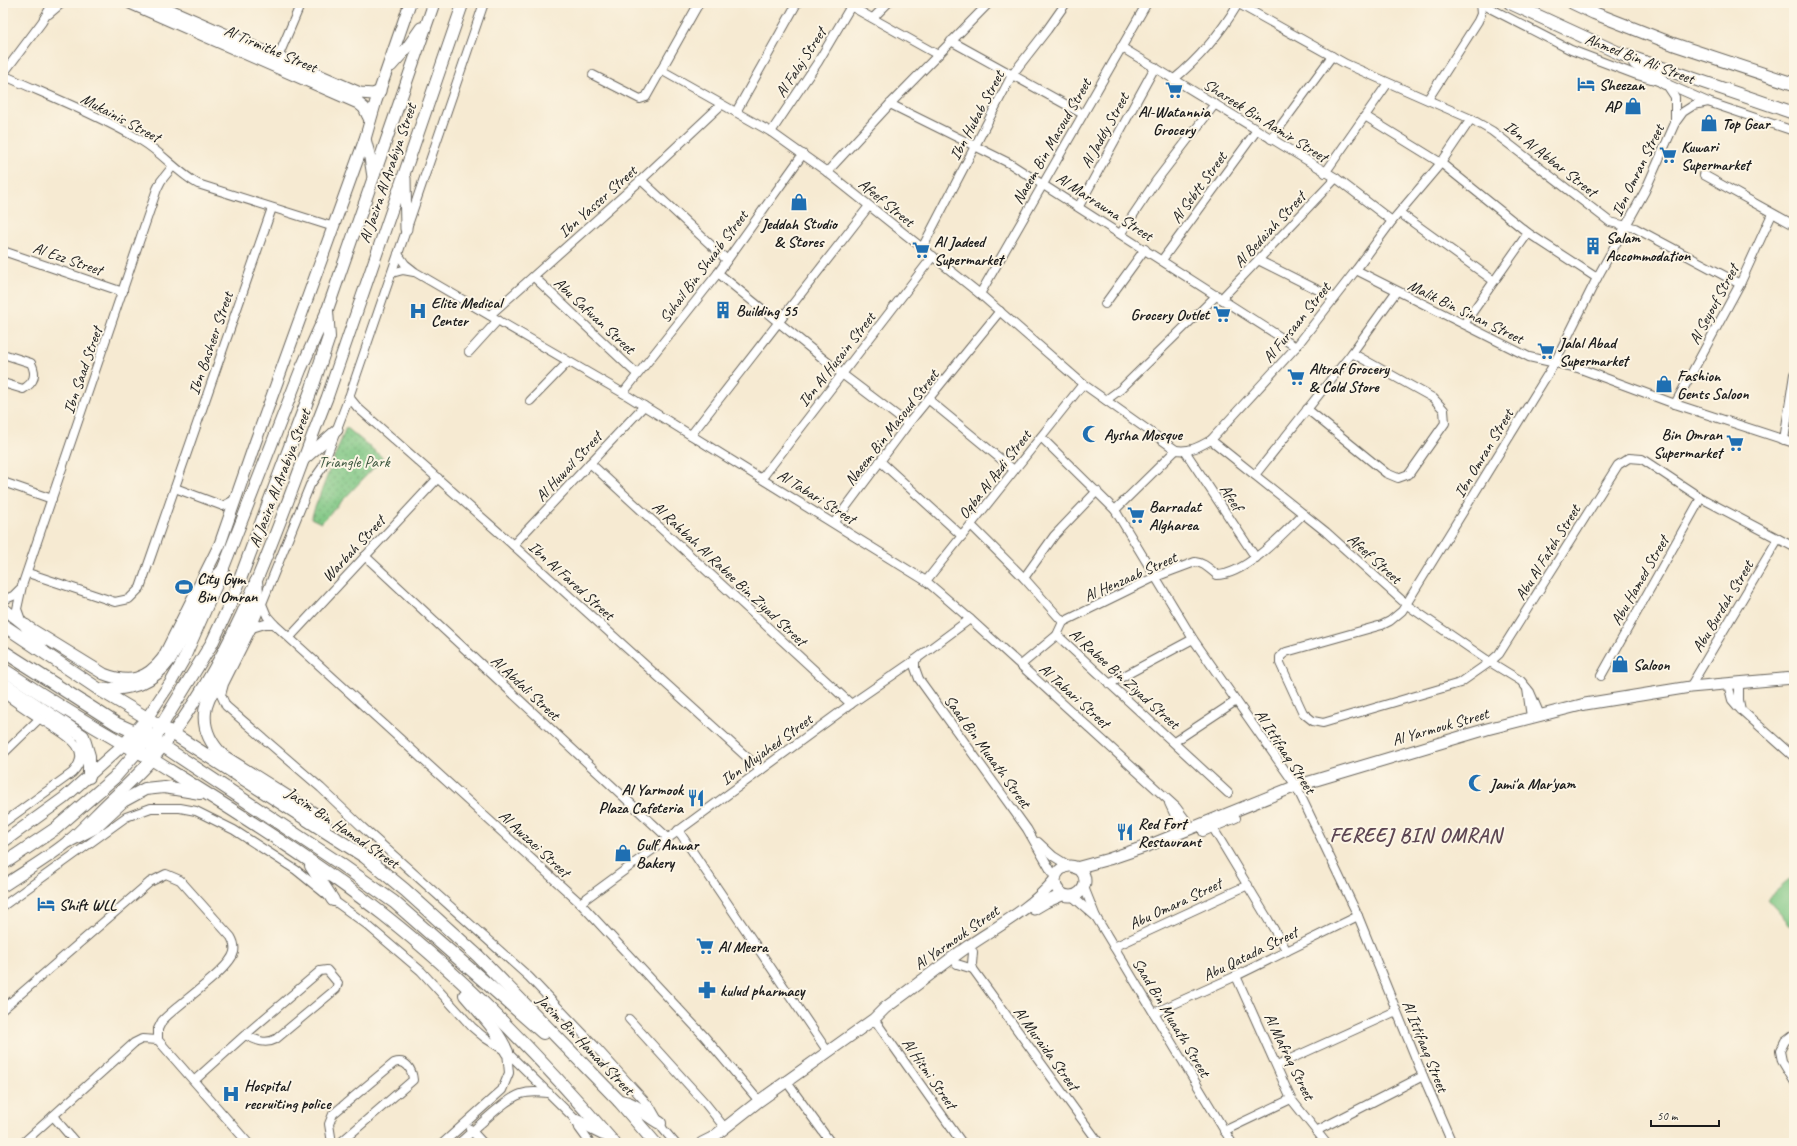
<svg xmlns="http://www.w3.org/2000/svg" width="1797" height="1146" font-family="Caveat,sans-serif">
	<defs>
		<pattern id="park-dots" width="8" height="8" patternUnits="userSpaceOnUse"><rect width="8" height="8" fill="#7ec683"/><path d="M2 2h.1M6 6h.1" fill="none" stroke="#66a06a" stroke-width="1.8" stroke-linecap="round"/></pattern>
	</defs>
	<rect width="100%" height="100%" fill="#fcf5e5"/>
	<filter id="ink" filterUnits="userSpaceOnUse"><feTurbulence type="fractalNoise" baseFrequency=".025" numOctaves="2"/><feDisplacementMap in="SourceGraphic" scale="8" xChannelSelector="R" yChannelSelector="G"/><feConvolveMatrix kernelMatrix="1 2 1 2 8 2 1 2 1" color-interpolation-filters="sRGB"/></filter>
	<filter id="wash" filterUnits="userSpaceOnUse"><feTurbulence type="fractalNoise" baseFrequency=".012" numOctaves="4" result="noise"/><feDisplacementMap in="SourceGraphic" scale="16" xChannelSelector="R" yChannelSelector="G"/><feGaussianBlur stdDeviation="0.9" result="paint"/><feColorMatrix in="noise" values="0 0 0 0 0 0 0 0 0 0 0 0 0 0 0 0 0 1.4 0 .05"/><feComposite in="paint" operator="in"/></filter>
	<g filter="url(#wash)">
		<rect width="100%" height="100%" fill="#f6ead2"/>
		<polygon fill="url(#park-dots)" stroke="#4d7150" points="346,427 383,458 321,523 311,518"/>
		<polygon fill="#7ec683" stroke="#4d7150" points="1794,876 1794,929 1767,899"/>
	</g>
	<g filter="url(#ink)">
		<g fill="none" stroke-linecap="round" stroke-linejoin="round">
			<g stroke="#68645c" stroke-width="10">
				<g id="street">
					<polyline points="484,3 349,397 322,468 310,485 252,628 224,684 221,695 226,706 321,788 362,827 529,977 594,1045 651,1108 663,1129 675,1143"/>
					<polyline points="845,3 938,55"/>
					<polyline points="1237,3 1346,64 1471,119 1492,131 1610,222 1635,228 1740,284"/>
					<polyline points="1480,3 1571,50 1637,75 1665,83 1708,102 1794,131"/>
					<polyline points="49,14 62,3"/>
					<polyline points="873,18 888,3"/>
					<polyline points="951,41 1083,114"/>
					<polyline points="1121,47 1336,178 1392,221"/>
					<polyline points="276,62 301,3"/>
					<path d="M661 70 771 132 827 172 980 294 1083 384 1176 450C1190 452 1199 447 1211 440L1296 347 1356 270 1392 221 1441 163 1471 119"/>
					<polyline points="3,74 42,22 53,3"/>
					<path d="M3 75C49 96 98 115 142 141 162 153 177 172 198 184L334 227"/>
					<polyline points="593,75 640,99 646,97 699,3"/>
					<path d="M1173 80C1200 58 1220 34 1238 4"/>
					<polyline points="1667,85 1675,97 1675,123"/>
					<polyline points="1428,99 1478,21 1481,14 1480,3"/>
					<polyline points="1708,102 1694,105 1683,112 1675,123 1645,191 1597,278 1554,364 1402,611 1390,621 1382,625 1286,652 1280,657 1280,663 1303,713 1313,721 1323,723 1460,683 1490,662 1499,654 1618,465 1629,458 1642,459 1701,498 1794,547"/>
					<polyline points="890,104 1009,163 1296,347"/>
					<polyline points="736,112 797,3"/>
					<polyline points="1365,116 1441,163 1528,233 1597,278"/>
					<polyline points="771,132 818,62 851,6"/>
					<polyline points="1271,139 1332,56"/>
					<polyline points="827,172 890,104 989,3"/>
					<polyline points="1325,173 1388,83"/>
					<polyline points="1704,175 1794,225"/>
					<polyline points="641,180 727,260"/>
					<polyline points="1079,206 1155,67"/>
					<polyline points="1400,213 1494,281"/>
					<polyline points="1121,233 1156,181 1215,104"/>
					<polyline points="922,248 1012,75 1047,30 1066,3"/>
					<polyline points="3,251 123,292"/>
					<polyline points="398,254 405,264 415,272 623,393 926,581 970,619 1176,807 1191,827"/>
					<polyline points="1162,260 1257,130"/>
					<polyline points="1258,260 1334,298"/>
					<polyline points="1356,270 1529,357 1578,368 1675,404 1794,443"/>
					<polyline points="392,273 403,270 414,272"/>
					<polyline points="718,273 842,374 908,424"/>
					<polyline points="534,277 637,374"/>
					<polyline points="980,294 1147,3"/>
					<polyline points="1222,298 1336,178"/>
					<polyline points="1105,304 1145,249"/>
					<polyline points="490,315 641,180 721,105"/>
					<polyline points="1464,324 1528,233"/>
					<polyline points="469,352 498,320"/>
					<path d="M3 354 31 363C37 375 34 383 23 389L3 383"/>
					<polyline points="623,393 718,273 803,154"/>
					<polyline points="349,397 358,408 513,545 761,770"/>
					<polyline points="929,400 1014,470"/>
					<polyline points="1106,400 1121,389 1217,295"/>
					<polyline points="530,401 568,362"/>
					<polyline points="1675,404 1740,284 1772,214"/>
					<polyline points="1307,409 1386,473 1398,478 1409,474 1445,423 1444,410 1433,398 1352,353"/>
					<polyline points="691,435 869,206"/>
					<polyline points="1041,437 1115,510 1193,639 1296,786 1358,916 1423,1076 1452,1143"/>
					<polyline points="1211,440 1326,532 1407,605 1490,662 1521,681 1530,692 1540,715"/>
					<polyline points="1784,440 1794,374"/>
					<polyline points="1185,451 1256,558"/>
					<polyline points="880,461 962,536"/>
					<polyline points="590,463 851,704"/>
					<polyline points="1255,475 1352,353 1396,292"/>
					<polyline points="762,478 933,256"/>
					<polyline points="3,482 52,499"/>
					<polyline points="175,488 223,506 236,499"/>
					<polyline points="1115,510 1176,450"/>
					<polyline points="834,523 908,424 1000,311"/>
					<polyline points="971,525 1024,578 1063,622 1057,635 1021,665"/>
					<polyline points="513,545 644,406"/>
					<polyline points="365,556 668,838"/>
					<polyline points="28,573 115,602 129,599 140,588 272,208"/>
					<polyline points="1024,578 1054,536 1097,491"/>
					<polyline points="926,581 1083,384"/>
					<polyline points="3,600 13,596 20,589"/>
					<polyline points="262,604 267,616 274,624 580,903 704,1036 759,1101"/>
					<polyline points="21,620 17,609 22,586 157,189 161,181 173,166"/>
					<path d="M1063 622 1155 577 1195 562C1205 563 1209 569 1217 575 1245 575 1284 533 1303 514"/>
					<polyline points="252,628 265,624 274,624"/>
					<polyline points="1057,635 1228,793"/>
					<polyline points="290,637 438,478"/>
					<polyline points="915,660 915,668 919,679 1027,829 1055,878"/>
					<polyline points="1601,676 1701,498"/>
					<polyline points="1739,683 1739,700 1741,710"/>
					<polyline points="1109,684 1193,639"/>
					<polyline points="1728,684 1732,700 1738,707 1794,757"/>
					<polyline points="1690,687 1778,539"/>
					<polyline points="1527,689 1531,717"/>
					<path d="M3 693C15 702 27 710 39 718 57 731 98 746 72 773L3 823"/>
					<polyline points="1174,742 1236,701"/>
					<polyline points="3,754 39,719"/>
					<polyline points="1169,803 1176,818 1180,832"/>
					<polyline points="1213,828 1287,951"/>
					<polyline points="678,830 828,1052"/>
					<polyline points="1203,832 1236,818"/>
					<polyline points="1038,842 1053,856 1069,866"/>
					<polyline points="1084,887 1096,917 1232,1143"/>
					<polyline points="1072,896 1096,917"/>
					<polyline points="580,903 851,704 915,660 970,619"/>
					<polyline points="3,906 126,817 151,808 180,808 196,811 234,830 296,870 333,900 366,924 421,971 472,1027 485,1038 507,1052 577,1121 579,1128 590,1143"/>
					<polyline points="1114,947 1248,885"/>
					<polyline points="973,952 972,964 973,969 1099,1143"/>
					<polyline points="957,964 973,969"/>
					<polyline points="1236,976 1291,1099 1326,1143"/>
					<path d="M3 1009 150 882 166 874 180 880 231 937C234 942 235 947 234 952 230 970 177 1004 162 1021L158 1029V1040"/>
					<polyline points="1154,1013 1236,976 1358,916"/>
					<polyline points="629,1019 705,1103 725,1128"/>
					<polyline points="874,1019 962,1143"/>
					<polyline points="1794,1034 1785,1041 1780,1051 1782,1061 1794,1081"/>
					<polyline points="158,1040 248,1143"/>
					<polyline points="1277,1065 1396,1011"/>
					<path d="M195 1080 245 1035 320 971 327 970 338 983 336 989 276 1039C265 1045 256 1040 245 1035"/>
					<polyline points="786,1081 831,1143"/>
					<polyline points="53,1116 76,1143"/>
					<polyline points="470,1129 483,1143"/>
					<polyline points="1224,1131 1291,1099"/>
					<polyline points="1316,1131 1423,1076"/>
					<polyline points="23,1143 134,1043 142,1039 158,1040"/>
					<path d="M332 1143 329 1124 333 1114 394 1063C406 1059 412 1069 413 1080L340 1143"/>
					<polyline points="443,1143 502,1090 509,1073 507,1052"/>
					<path d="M459 1143C476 1129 502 1101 521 1094 530 1091 539 1092 549 1093"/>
				</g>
			</g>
			<g stroke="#68645c" stroke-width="13">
				<g id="secondary">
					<polyline points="130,3 358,103 364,108 370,120"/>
					<polyline points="154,3 360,93 373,94 380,91"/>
					<polyline points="391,66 407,48 421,28"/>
					<polyline points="365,139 370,158 373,177"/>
					<polyline points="405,178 406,229"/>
					<polyline points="302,461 337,430"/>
					<path d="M3 608 26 626 104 674C129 684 146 680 163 658L220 544 255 443 365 139 376 101 410 3"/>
					<polyline points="3,842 64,798 124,744 147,718 171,682 183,661 219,579 301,369 327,311 434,3"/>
					<circle cx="1070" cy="881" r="15"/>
					<polyline points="1076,868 1109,859 1150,845 1296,786 1487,729 1585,704 1690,687 1794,678"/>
					<path d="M3 886C25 871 50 857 70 840 84 828 97 813 111 800 129 783 148 766 163 746 244 644 280 516 327 398L463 3"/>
					<polyline points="1034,909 1046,902 1062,895"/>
					<path d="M702 1143 712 1138 759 1101 874 1019 885 1008C913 988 939 967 967 947 996 927 1031 909 1054 881"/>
				</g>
			</g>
			<g stroke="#68645c" stroke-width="14">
				<g id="primary">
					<polyline points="1510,3 1621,54 1794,113"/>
					<polyline points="1573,3 1594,13 1673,44 1794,84"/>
					<polyline points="1635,63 1665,83"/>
					<path d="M256 582C259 597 253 607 247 620 240 637 233 654 224 670 218 683 206 698 205 712 203 729 211 744 223 756L313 813 325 824"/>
					<polyline points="3,625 100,690 172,733 365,857 405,890 478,956 619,1101 655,1143"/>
					<polyline points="26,626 43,651"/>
					<polyline points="3,651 117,724 135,732 152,736"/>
					<path d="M3 669C42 695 82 720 122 743 132 749 143 754 153 760 231 809 311 858 384 915 469 982 544 1061 614 1143"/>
					<polyline points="3,683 83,736 89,756 89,777"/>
					<path d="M100 690C132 688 151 685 171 658L211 583 223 570"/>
					<polyline points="124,744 144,742 163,746 339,863 394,902 543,1033"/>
					<polyline points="152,751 158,731 212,643 233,598 312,388 329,337 327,311"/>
					<polyline points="69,841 94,828 123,801 145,789 164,787 200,793"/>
					<polyline points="3,864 55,829 114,778 141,747 146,735 147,718"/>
					<polyline points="311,866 333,900"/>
					<path d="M465 995C480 1013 498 1030 507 1052"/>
					<path d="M619 1101C635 1102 645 1115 660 1123"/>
					<polyline points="577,1121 603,1134"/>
				</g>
			</g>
			<use href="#street" stroke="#fff" stroke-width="8"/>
			<use href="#secondary" stroke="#fff" stroke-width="11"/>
			<use href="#primary" stroke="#fff" stroke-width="12"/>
		</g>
	</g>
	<defs>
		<g id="hotel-bare" transform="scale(1.38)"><path d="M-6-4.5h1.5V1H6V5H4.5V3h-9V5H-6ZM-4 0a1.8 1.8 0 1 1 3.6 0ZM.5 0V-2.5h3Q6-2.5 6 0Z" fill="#1f6fb2" stroke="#fcf5e5" stroke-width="2.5" paint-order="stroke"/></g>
		<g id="supermarket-bare" transform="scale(1.38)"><path d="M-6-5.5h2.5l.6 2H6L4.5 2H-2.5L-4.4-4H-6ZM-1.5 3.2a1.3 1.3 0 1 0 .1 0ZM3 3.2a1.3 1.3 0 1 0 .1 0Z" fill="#1f6fb2" stroke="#fcf5e5" stroke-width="2.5" paint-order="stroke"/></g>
		<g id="shop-bare" transform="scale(1.38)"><path d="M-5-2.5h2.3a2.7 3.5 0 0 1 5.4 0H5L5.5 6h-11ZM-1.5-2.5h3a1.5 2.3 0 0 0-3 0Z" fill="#1f6fb2" stroke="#fcf5e5" stroke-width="2.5" paint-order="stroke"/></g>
		<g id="building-bare" transform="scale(1.38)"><path d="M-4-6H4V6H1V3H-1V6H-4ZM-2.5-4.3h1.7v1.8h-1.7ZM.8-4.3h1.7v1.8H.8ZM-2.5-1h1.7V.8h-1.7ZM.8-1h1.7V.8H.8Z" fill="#1f6fb2" stroke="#fcf5e5" stroke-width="2.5" paint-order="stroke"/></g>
		<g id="hospital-bare" transform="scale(1.38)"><path d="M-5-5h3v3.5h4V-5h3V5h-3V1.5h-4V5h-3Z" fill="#1f6fb2" stroke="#fcf5e5" stroke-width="2.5" paint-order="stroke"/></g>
		<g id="mosque-bare" transform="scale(1.38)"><path d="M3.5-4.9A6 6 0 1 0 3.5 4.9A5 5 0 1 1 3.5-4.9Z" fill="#1f6fb2" stroke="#fcf5e5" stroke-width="2.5" paint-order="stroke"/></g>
		<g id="stadium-bare" transform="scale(1.38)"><path d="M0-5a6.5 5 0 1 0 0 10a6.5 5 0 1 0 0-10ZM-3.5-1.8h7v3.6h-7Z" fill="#1f6fb2" stroke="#fcf5e5" stroke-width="2.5" paint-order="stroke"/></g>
		<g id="restaurant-bare" transform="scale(1.38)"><path d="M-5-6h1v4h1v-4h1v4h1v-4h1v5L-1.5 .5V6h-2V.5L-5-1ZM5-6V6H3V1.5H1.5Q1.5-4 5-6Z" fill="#1f6fb2" stroke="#fcf5e5" stroke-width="2.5" paint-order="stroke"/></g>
		<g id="pharmacy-bare" transform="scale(1.38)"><path d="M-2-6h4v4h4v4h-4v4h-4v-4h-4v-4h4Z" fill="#1f6fb2" stroke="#fcf5e5" stroke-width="2.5" paint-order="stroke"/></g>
	</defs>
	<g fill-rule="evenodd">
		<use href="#hotel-bare" x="1586" y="84"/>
		<use href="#supermarket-bare" x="1174" y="90"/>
		<use href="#shop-bare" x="1633" y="106"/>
		<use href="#shop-bare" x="1709" y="123"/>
		<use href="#supermarket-bare" x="1668" y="155"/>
		<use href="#shop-bare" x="799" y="202"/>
		<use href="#building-bare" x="1593" y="246"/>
		<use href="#supermarket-bare" x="921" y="250"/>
		<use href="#building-bare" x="723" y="310"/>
		<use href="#hospital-bare" x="418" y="311"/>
		<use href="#supermarket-bare" x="1222" y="314"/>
		<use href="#supermarket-bare" x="1546" y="351"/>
		<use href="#supermarket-bare" x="1296" y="377"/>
		<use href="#shop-bare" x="1664" y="384"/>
		<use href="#mosque-bare" x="1091" y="434"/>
		<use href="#supermarket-bare" x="1735" y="443"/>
		<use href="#supermarket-bare" x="1136" y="515"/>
		<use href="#stadium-bare" x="184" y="587"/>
		<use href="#shop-bare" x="1620" y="664"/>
		<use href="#mosque-bare" x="1477" y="783"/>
		<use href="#restaurant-bare" x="696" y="798"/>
		<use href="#restaurant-bare" x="1125" y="832"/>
		<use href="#shop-bare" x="623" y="853"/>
		<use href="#hotel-bare" x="46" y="904"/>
		<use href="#supermarket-bare" x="705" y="946"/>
		<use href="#pharmacy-bare" x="707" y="990"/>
		<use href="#hospital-bare" x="231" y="1094"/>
	</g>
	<g text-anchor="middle" stroke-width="4" stroke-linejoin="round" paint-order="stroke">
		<g font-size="16" fill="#1c1c1c" stroke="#fcf5e5">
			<text transform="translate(271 48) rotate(23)" y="6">Al Tirmithe Street</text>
			<text transform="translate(1640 58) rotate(21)" y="6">Ahmed Bin Ali Street</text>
			<text transform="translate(800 62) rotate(-57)" y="6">Al Falaj Street</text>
			<text transform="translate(976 115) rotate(-62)" y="6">Ibn Hubab Street</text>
			<text transform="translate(121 117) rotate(28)" y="6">Mukainis Street</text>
			<text transform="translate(1266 120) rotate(32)" y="6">Shareek Bin Aamir Street</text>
			<text transform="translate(1104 130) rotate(-61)" y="6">Al Jaddy Street</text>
			<text transform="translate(1051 141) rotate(-60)" y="6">Naeem Bin Masoud Street</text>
			<text transform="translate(1551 158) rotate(38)" y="6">Ibn Al Abbar Street</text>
			<text transform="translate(1637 170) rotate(-64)" y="6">Ibn Omran Street</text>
			<text transform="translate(387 173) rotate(-71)" y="6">Al Jazira Al Arabiya Street</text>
			<text transform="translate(1198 187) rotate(-54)" y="6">Al Sebtt Street</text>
			<text transform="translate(597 201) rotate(-42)" y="6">Ibn Yasser Street</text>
			<text transform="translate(887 202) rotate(39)" y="6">Afeef Street</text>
			<text transform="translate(1105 206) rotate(33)" y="6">Al Marrawna Street</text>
			<text transform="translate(1269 229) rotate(-47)" y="6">Al Bedaiah Street</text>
			<text transform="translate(68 258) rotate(19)" y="6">Al Ezz Street</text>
			<text transform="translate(703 266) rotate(-53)" y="6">Suhail Bin Shuaib Street</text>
			<text transform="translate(1713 304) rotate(-62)" y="6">Al Seyouf Street</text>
			<text transform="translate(1466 311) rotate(26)" y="6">Malik Bin Sinan Street</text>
			<text transform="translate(595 315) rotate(43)" y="6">Abu Safwan Street</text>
			<text transform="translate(1296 322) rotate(-51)" y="6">Al Fursaan Street</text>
			<text transform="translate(210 343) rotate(-71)" y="6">Ibn Basheer Street</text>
			<text transform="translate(836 359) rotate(-52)" y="6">Ibn Al Husain Street</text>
			<text transform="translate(82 370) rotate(-71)" y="6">Ibn Saad Street</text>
			<text transform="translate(891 427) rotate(-52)" y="6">Naeem Bin Masoud Street</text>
			<text transform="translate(1483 453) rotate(-59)" y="6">Ibn Omran Street</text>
			<text transform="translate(568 466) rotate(-47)" y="6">Al Huwail Street</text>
			<text transform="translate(994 474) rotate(-52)" y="6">Oqba Al Azdi Street</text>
			<text transform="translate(279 478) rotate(-69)" y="6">Al Jazira Al Arabiya Street</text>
			<text transform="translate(817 496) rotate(32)" y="6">Al Tabari Street</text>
			<text transform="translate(1232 497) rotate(56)" y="6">Afeef</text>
			<text transform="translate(353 548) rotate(-47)" y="6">Warbah Street</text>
			<text transform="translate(1547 552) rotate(-58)" y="6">Abu Al Fateh Street</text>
			<text transform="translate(1375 558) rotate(42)" y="6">Afeef Street</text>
			<text transform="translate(730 573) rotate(43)" y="6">Al Rahbah Al Rabee Bin Ziyad Street</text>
			<text transform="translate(1130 576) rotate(-24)" y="6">Al Henzaab Street</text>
			<text transform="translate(572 580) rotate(42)" y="6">Ibn Al Fared Street</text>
			<text transform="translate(1639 580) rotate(-60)" y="6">Abu Hamed Street</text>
			<text transform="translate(1722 606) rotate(-59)" y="6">Abu Burdah Street</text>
			<text transform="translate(1125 678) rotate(42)" y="6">Al Rabee Bin Ziyad Street</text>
			<text transform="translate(526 687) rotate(43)" y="6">Al Abdali Street</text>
			<text transform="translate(1075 695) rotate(42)" y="6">Al Tabari Street</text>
			<text transform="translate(1440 726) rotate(-16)" y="6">Al Yarmouk Street</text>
			<text transform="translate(766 749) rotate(-36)" y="6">Ibn Mujahed Street</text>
			<text transform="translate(988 751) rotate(54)" y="6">Saad Bin Muaath Street</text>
			<text transform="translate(1286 751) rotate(57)" y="6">Al Ittifaaq Street</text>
			<text transform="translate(343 827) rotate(34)" y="6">Jasim Bin Hamad Street</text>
			<text transform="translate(535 843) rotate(43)" y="6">Al Awzaei Street</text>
			<text transform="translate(1175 903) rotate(-25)" y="6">Abu Omara Street</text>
			<text transform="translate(956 937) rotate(-35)" y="6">Al Yarmouk Street</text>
			<text transform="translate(1250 953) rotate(-26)" y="6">Abu Qatada Street</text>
			<text transform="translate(1172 1017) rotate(59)" y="6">Saad Bin Muaath Street</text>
			<text transform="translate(586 1044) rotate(46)" y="6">Jasim Bin Hamad Street</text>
			<text transform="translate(1426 1046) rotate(68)" y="6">Al Ittifaaq Street</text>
			<text transform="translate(1047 1048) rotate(54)" y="6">Al Muraida Street</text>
			<text transform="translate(1290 1056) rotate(64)" y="6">Al Mafraq Street</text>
			<text transform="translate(930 1073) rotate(55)" y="6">Al Hitmi Street</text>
		</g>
		<g font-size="16" font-weight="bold" fill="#1c1c1c" stroke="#fcf5e5" text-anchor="start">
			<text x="1599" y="90">Sheezan</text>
			<text x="1620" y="112" text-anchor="end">AP</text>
			<text x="1174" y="117" text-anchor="middle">Al-Watannia<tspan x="1174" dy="18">Grocery</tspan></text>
			<text x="1722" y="129">Top Gear</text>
			<text x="1681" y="152">Kuwari<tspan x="1681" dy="18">Supermarket</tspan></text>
			<text x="799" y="229" text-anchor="middle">Jeddah Studio<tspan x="799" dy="18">&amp; Stores</tspan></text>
			<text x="1606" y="243">Salam<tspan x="1606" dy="18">Accommodation</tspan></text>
			<text x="934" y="247">Al Jadeed<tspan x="934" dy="18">Supermarket</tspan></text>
			<text x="431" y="308">Elite Medical<tspan x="431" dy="18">Center</tspan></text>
			<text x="736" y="316">Building 55</text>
			<text x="1209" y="320" text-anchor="end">Grocery Outlet</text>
			<text x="1559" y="348">Jalal Abad<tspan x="1559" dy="18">Supermarket</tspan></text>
			<text x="1309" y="374">Altraf Grocery<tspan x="1309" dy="18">&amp; Cold Store</tspan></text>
			<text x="1677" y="381">Fashion<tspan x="1677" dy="18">Gents Saloon</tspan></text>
			<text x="1104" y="440">Aysha Mosque</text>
			<text x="1722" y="440" text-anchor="end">Bin Omran<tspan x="1722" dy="18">Supermarket</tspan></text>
			<text x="1149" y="512">Barradat<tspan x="1149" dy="18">Algharea</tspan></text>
			<text x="197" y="584">City Gym<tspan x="197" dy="18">Bin Omran</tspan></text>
			<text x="1633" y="670">Saloon</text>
			<text x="1490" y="789">Jami'a Mar'yam</text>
			<text x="683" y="795" text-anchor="end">Al Yarmook<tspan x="683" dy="18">Plaza Cafeteria</tspan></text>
			<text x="1138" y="829">Red Fort<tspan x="1138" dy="18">Restaurant</tspan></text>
			<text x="636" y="850">Gulf Anwar<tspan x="636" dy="18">Bakery</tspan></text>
			<text x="59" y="910">Shift WLL</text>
			<text x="718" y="952">Al Meera</text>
			<text x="720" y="996">kulud pharmacy</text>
			<text x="244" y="1091">Hospital<tspan x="244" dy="18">recruiting police</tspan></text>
		</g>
		<g font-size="16" fill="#3e5840" stroke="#fcf5e5">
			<text x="354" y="467">Triangle Park</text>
		</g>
		<g font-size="20" font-weight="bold" letter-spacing="1" fill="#5d4653" stroke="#fcf5e5">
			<text x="1416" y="842">FEREEJ BIN OMRAN</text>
		</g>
	</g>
	<rect width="1797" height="1146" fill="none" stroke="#fcf5e5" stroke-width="16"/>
	<path d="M1651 1120v6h68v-6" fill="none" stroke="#1c1c1c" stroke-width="2"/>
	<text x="1657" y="1120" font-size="12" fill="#1c1c1c" stroke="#fcf5e5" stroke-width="3" paint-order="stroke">50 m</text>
</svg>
